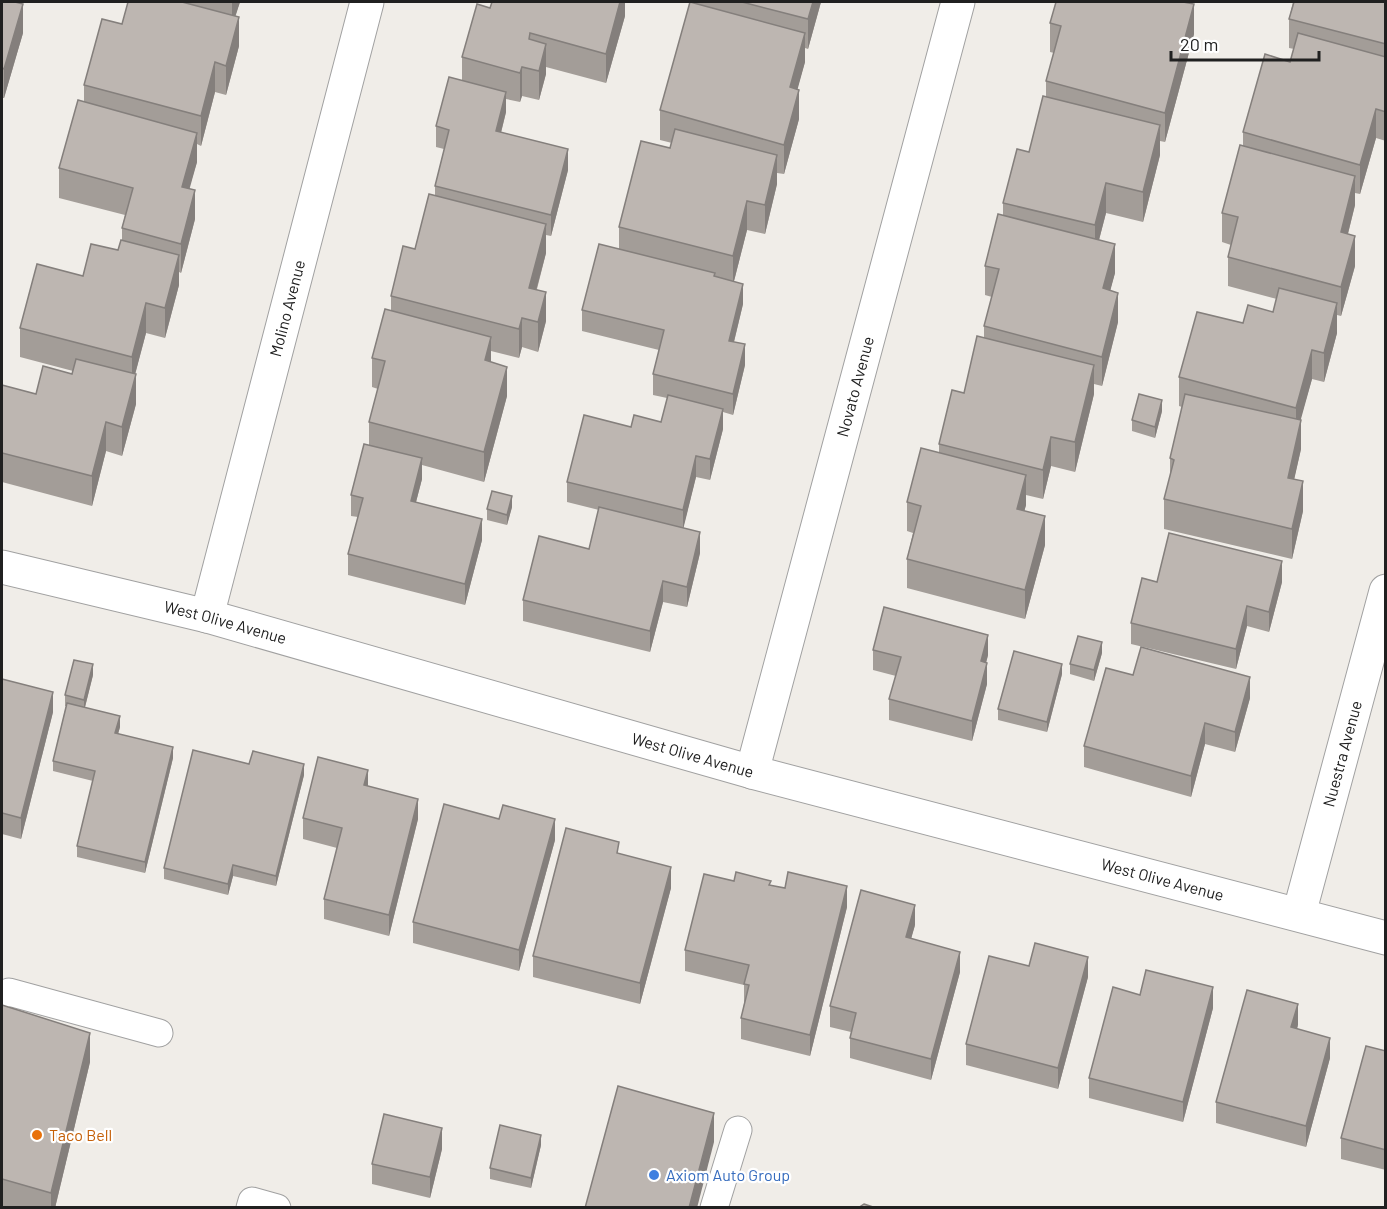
<svg xmlns="http://www.w3.org/2000/svg" width="1387" height="1209" font-family="Barlow,sans-serif">
	<rect width="100%" height="100%" fill="#f0ede8"/>
	<g fill="none" stroke-linecap="round" stroke-linejoin="round">
		<g stroke="#a1a1a1" stroke-width="29">
			<g id="service">
				<polyline points="2,995 9,992 159,1033"/>
				<polyline points="250,1208 252,1201 277,1208"/>
				<polyline points="714,1208 738,1130"/>
			</g>
		</g>
		<g stroke="#a1a1a1" stroke-width="35">
			<g id="minor">
				<path id="s1" d="M2 567 207 616 752 772 1386 938"/>
				<path id="s2" d="M207 616 367 2"/>
				<path id="s3" d="M752 772 958 2"/>
				<path id="s4" d="M1299 914 1386 591"/>
			</g>
		</g>
		<use href="#service" stroke="#fff" stroke-width="27"/>
		<use href="#minor" stroke="#fff" stroke-width="33"/>
	</g>
	<g fill="#a39d98">
		<polygon points="2,2 23,33 4,98 2,98"/>
		<polygon points="128,2 240,2 235,16 239,46 226,95 215,92 201,146 197,144 197,162 189,188 195,219 181,273 179,272 179,285 165,338 146,333 135,374 136,404 122,456 106,451 92,506 2,482 2,385 36,394 72,374 73,371 20,357 20,328 83,276 118,250 122,240 122,228 125,215 59,198 59,168 84,102 84,85 122,24"/>
		<polygon points="625,2 625,16 606,83 546,67 546,74 539,100 522,96 520,102 506,99 506,112 501,133 568,170 551,236 546,235 546,253 537,289 546,321 538,352 522,347 519,358 491,351 491,362 507,396 484,482 422,465 422,479 416,502 482,540 465,605 348,575 348,554 358,517 351,516 351,495 369,445 369,422 378,389 372,387 372,358 391,310 391,296 415,249 435,196 435,186 444,149 436,147 436,126 462,80 462,57 490,8"/>
		<polygon points="697,2 821,2 808,49 805,48 805,62 797,89 799,119 784,174 777,173 777,184 765,234 747,230 734,281 743,304 734,342 745,365 733,415 723,412 723,429 710,480 696,477 683,528 700,553 687,607 663,602 650,652 523,621 523,600 589,549 599,510 567,502 567,482 631,427 661,422 667,398 653,395 653,374 659,350 582,331 582,310 619,249 619,227 670,148 672,143 660,140 660,110"/>
		<polygon points="1291,2 1386,2 1386,141 1376,138 1360,194 1355,193 1355,205 1348,234 1355,266 1341,316 1337,315 1337,333 1324,382 1312,379 1300,420 1301,449 1294,479 1303,511 1292,559 1164,529 1164,499 1170,477 1170,458 1182,407 1179,406 1179,377 1243,323 1273,312 1277,299 1228,286 1228,257 1231,245 1222,242 1222,213 1243,146 1243,132 1290,62 1294,49 1289,48 1289,19 1293,2"/>
		<polygon points="1050,23 1194,34 1165,142 1160,141 1160,155 1143,222 1106,213 1099,240 1115,273 1110,290 1118,322 1102,386 1094,384 1094,394 1075,472 1051,466 1043,499 1026,495 1026,505 1024,511 1045,545 1025,619 907,588 907,559 913,533 907,531 907,502 939,453 939,444 964,393 984,338 984,326 992,297 985,295 985,266 1003,215 1003,203 1029,152 1046,96 1046,81 1054,53 1050,52"/>
		<polygon points="1162,411 1155,438 1132,431 1132,420"/>
		<polygon points="512,507 507,525 487,520 487,509"/>
		<polygon points="1157,582 1282,582 1269,632 1247,626 1236,669 1131,644 1131,623"/>
		<polygon points="873,650 988,655 986,663 987,684 972,741 889,720 889,699 896,676 873,670"/>
		<polygon points="1102,653 1094,681 1070,674 1070,664"/>
		<polygon points="1062,674 1047,732 998,720 998,709"/>
		<polygon points="93,675 85,707 120,727 118,734 173,758 145,873 77,857 77,846 93,781 53,771 53,761 66,706 65,706 65,695"/>
		<polygon points="1133,675 1250,698 1235,752 1205,744 1191,797 1084,767 1084,746"/>
		<polygon points="2,679 53,712 21,839 2,834"/>
		<polygon points="249,764 304,775 276,886 233,876 228,895 164,879 164,868"/>
		<polygon points="368,786 418,819 389,936 324,919 324,899 337,848 303,839 303,818"/>
		<polygon points="555,840 519,971 413,943 413,922"/>
		<polygon points="619,854 671,888 640,1004 533,977 533,956"/>
		<polygon points="734,881 771,885 847,907 810,1056 741,1039 741,1018 744,1004 744,985 685,971 685,950"/>
		<polygon points="915,925 911,938 960,972 931,1080 850,1058 850,1038 851,1032 830,1027 830,1006"/>
		<polygon points="1088,977 1058,1089 966,1065 966,1044"/>
		<polygon points="1140,995 1213,1008 1183,1122 1089,1098 1089,1078"/>
		<polygon points="2,1005 90,1062 55,1208 2,1208"/>
		<polygon points="1298,1025 1297,1029 1330,1058 1306,1147 1216,1123 1216,1102"/>
		<polygon points="1386,1051 1386,1170 1341,1159 1341,1138"/>
		<polygon points="541,1145 531,1188 490,1179 490,1168"/>
		<polygon points="442,1149 430,1198 372,1184 372,1164"/>
	</g>
	<g fill="#847f7c">
		<polygon points="232,2 240,2 232,27"/>
		<polygon points="620,2 625,2 625,16 606,83 606,54"/>
		<polygon points="813,2 821,2 808,49 808,19"/>
		<polygon points="23,4 23,33 4,98 4,69"/>
		<polygon points="1194,4 1194,34 1165,142 1165,113"/>
		<polygon points="239,17 239,46 226,95 226,66"/>
		<polygon points="805,33 805,62 790,117 790,87"/>
		<polygon points="546,44 546,74 539,100 539,71"/>
		<polygon points="215,62 215,92 201,146 201,116"/>
		<polygon points="522,67 522,96 520,102 520,73"/>
		<polygon points="799,90 799,119 784,174 784,145"/>
		<polygon points="506,92 506,112 496,152 496,131"/>
		<polygon points="1376,109 1376,138 1360,194 1360,165"/>
		<polygon points="1160,125 1160,155 1143,222 1143,192"/>
		<polygon points="197,133 197,162 182,216 182,187"/>
		<polygon points="568,149 568,170 551,236 551,215"/>
		<polygon points="777,155 777,184 765,234 765,205"/>
		<polygon points="1355,176 1355,205 1341,261 1341,232"/>
		<polygon points="1106,183 1106,213 1095,255 1095,225"/>
		<polygon points="195,190 195,219 181,273 181,244"/>
		<polygon points="747,201 747,230 733,285 733,256"/>
		<polygon points="546,224 546,253 529,317 529,288"/>
		<polygon points="1355,236 1355,266 1341,316 1341,287"/>
		<polygon points="1115,244 1115,273 1103,318 1103,288"/>
		<polygon points="179,255 179,285 165,338 165,308"/>
		<polygon points="743,284 743,304 729,362 729,341"/>
		<polygon points="546,292 546,321 538,352 538,322"/>
		<polygon points="1118,293 1118,322 1102,386 1102,357"/>
		<polygon points="146,303 146,333 132,386 132,357"/>
		<polygon points="1337,303 1337,333 1324,382 1324,353"/>
		<polygon points="522,318 522,347 519,358 519,329"/>
		<polygon points="491,337 491,367 485,360"/>
		<polygon points="745,344 745,365 733,415 733,394"/>
		<polygon points="1312,350 1312,379 1296,437 1296,408"/>
		<polygon points="1094,365 1094,394 1075,472 1075,442"/>
		<polygon points="507,367 507,396 484,482 484,452"/>
		<polygon points="136,374 136,404 122,456 122,427"/>
		<polygon points="1162,400 1162,411 1155,438 1155,427"/>
		<polygon points="723,409 723,429 710,480 710,459"/>
		<polygon points="1301,420 1301,449 1288,507 1288,478"/>
		<polygon points="106,422 106,451 92,506 92,476"/>
		<polygon points="1051,437 1051,466 1043,499 1043,470"/>
		<polygon points="696,456 696,477 683,530 683,510"/>
		<polygon points="422,458 422,479 411,521 411,501"/>
		<polygon points="1026,475 1026,505 1017,539 1017,509"/>
		<polygon points="1303,481 1303,511 1292,559 1292,529"/>
		<polygon points="512,496 512,507 507,525 507,515"/>
		<polygon points="1045,516 1045,545 1025,619 1025,590"/>
		<polygon points="482,519 482,540 465,605 465,584"/>
		<polygon points="700,532 700,553 687,607 687,587"/>
		<polygon points="1282,561 1282,582 1269,632 1269,612"/>
		<polygon points="663,581 663,602 650,652 650,631"/>
		<polygon points="1247,606 1247,626 1236,669 1236,649"/>
		<polygon points="988,635 988,655 981,682 981,661"/>
		<polygon points="1102,642 1102,653 1094,681 1094,670"/>
		<polygon points="987,663 987,684 972,741 972,721"/>
		<polygon points="93,664 93,675 84,711 84,700"/>
		<polygon points="1062,664 1062,674 1047,732 1047,722"/>
		<polygon points="1250,677 1250,698 1235,752 1235,732"/>
		<polygon points="53,692 53,712 21,839 21,818"/>
		<polygon points="120,716 120,727 115,744 115,733"/>
		<polygon points="1205,723 1205,744 1191,797 1191,776"/>
		<polygon points="173,747 173,758 145,873 145,862"/>
		<polygon points="304,764 304,775 276,886 276,876"/>
		<polygon points="368,770 368,790 364,785"/>
		<polygon points="418,799 418,819 389,936 389,915"/>
		<polygon points="555,819 555,840 519,971 519,950"/>
		<polygon points="233,865 233,876 228,895 228,884"/>
		<polygon points="671,867 671,888 640,1004 640,983"/>
		<polygon points="847,886 847,907 810,1056 810,1035"/>
		<polygon points="915,905 915,925 906,957 906,937"/>
		<polygon points="960,952 960,972 931,1080 931,1059"/>
		<polygon points="1088,957 1088,977 1058,1089 1058,1068"/>
		<polygon points="1213,987 1213,1008 1183,1122 1183,1102"/>
		<polygon points="1298,1004 1298,1025 1291,1048 1291,1027"/>
		<polygon points="90,1033 90,1062 55,1208 51,1208 51,1193"/>
		<polygon points="1330,1038 1330,1058 1306,1147 1306,1126"/>
		<polygon points="714,1113 714,1142 697,1208 689,1208"/>
		<polygon points="442,1128 442,1149 430,1198 430,1177"/>
		<polygon points="541,1135 541,1145 531,1188 531,1178"/>
	</g>
	<g fill="#bdb6b1" stroke="#847f7c" stroke-width="1.5">
		<polygon points="2,2 15,2 23,4 4,69 2,68"/>
		<polygon points="128,2 182,2 239,17 226,66 215,62 201,116 84,85 102,19 122,24"/>
		<polygon points="492,2 620,2 606,54 530,33 529,39 546,44 539,71 522,67 520,73 462,57 477,4 490,8"/>
		<polygon points="690,2 805,33 790,87 799,90 784,145 660,110"/>
		<polygon points="742,2 813,2 808,19"/>
		<polygon points="1056,2 1183,2 1194,4 1165,113 1046,81 1061,26 1050,23"/>
		<polygon points="1294,2 1386,2 1386,44 1289,19"/>
		<polygon points="1298,33 1386,57 1386,112 1376,109 1360,165 1243,132 1265,54 1290,62"/>
		<polygon points="449,77 506,92 496,131 568,149 551,215 435,186 449,130 436,126"/>
		<polygon points="1043,96 1160,125 1143,192 1106,183 1095,225 1003,203 1017,149 1029,152"/>
		<polygon points="78,100 197,133 182,187 195,190 181,244 122,228 133,188 59,168"/>
		<polygon points="675,129 777,155 765,205 747,201 733,256 619,227 641,141 670,148"/>
		<polygon points="1240,145 1355,176 1341,232 1355,236 1341,287 1228,257 1238,217 1222,213"/>
		<polygon points="429,194 546,224 529,288 546,292 538,322 522,318 519,329 391,296 403,246 415,249"/>
		<polygon points="998,214 1115,244 1103,288 1118,293 1102,357 984,326 999,269 985,266"/>
		<polygon points="121,240 179,255 165,308 146,303 132,357 20,328 37,264 83,276 91,244 118,250"/>
		<polygon points="599,244 715,273 714,276 743,284 729,341 745,344 733,394 653,374 664,330 582,310"/>
		<polygon points="1279,288 1337,303 1324,353 1312,350 1296,408 1179,377 1197,312 1243,323 1248,305 1273,312"/>
		<polygon points="385,309 491,337 485,360 507,367 484,452 369,422 385,361 372,358"/>
		<polygon points="977,336 1094,365 1075,442 1051,437 1043,470 939,444 952,390 964,393"/>
		<polygon points="76,359 136,374 122,427 106,422 92,476 2,453 2,385 36,394 43,366 72,374"/>
		<polygon points="1139,394 1162,400 1155,427 1132,420"/>
		<polygon points="1185,394 1301,420 1288,478 1303,481 1292,529 1164,499 1174,460 1170,458"/>
		<polygon points="668,395 723,409 710,459 696,456 683,510 567,482 584,415 631,427 634,415 661,422"/>
		<polygon points="364,444 422,458 411,501 482,519 465,584 348,554 363,498 351,495"/>
		<polygon points="921,448 1026,475 1017,509 1045,516 1025,590 907,559 921,506 907,502"/>
		<polygon points="492,491 512,496 507,515 487,509"/>
		<polygon points="599,507 700,532 687,587 663,581 650,631 523,600 539,536 589,549"/>
		<polygon points="1169,533 1282,561 1269,612 1247,606 1236,649 1131,623 1142,578 1157,582"/>
		<polygon points="884,607 988,635 981,661 987,663 972,721 889,699 901,657 873,650"/>
		<polygon points="1078,636 1102,642 1094,670 1070,664"/>
		<polygon points="1141,647 1250,677 1235,732 1205,723 1191,776 1084,746 1106,668 1133,675"/>
		<polygon points="1014,651 1062,664 1047,722 998,709"/>
		<polygon points="74,660 93,664 84,700 65,695"/>
		<polygon points="2,679 53,692 21,818 2,813"/>
		<polygon points="67,703 120,716 115,733 173,747 145,862 77,846 95,771 53,761"/>
		<polygon points="193,750 249,764 253,751 304,764 276,876 233,865 228,884 164,868"/>
		<polygon points="318,757 368,770 364,785 418,799 389,915 324,899 342,828 303,818"/>
		<polygon points="444,804 499,819 503,805 555,819 519,950 413,922"/>
		<polygon points="566,828 619,842 617,853 671,867 640,983 533,956"/>
		<polygon points="736,872 771,881 769,885 785,888 788,872 847,886 810,1035 741,1018 749,985 744,984 749,965 685,950 704,874 734,881"/>
		<polygon points="861,890 915,905 906,937 960,952 931,1059 850,1038 856,1013 830,1006"/>
		<polygon points="1035,943 1088,957 1058,1068 966,1044 989,956 1029,966"/>
		<polygon points="1146,970 1213,987 1183,1102 1089,1078 1113,987 1140,995"/>
		<polygon points="1247,990 1298,1004 1291,1027 1330,1038 1306,1126 1216,1102"/>
		<polygon points="2,1005 90,1033 51,1193 2,1179"/>
		<polygon points="1366,1046 1386,1051 1386,1150 1341,1138"/>
		<polygon points="618,1086 714,1113 689,1208 585,1208"/>
		<polygon points="384,1114 442,1128 430,1177 372,1164"/>
		<polygon points="500,1125 541,1135 531,1178 490,1168"/>
		<polygon points="864,1204 876,1208 858,1208"/>
	</g>
	<circle fill="#e8710a" stroke="#fff" stroke-width="2" cx="37" cy="1135" r="6"/>
	<circle fill="#3f7fe0" stroke="#fff" stroke-width="2" cx="654" cy="1175" r="6"/>
	<g text-anchor="middle" stroke-width="4.5" stroke-linejoin="round" paint-order="stroke">
		<g font-size="16" fill="#202020" stroke="#fff">
			<text dy="6" stroke="none"><textPath href="#s2" startOffset="318">Molino Avenue</textPath></text>
			<text dy="6" stroke="none"><textPath href="#s3" startOffset="399">Novato Avenue</textPath></text>
			<text dy="6" stroke="none"><textPath href="#s1" startOffset="230">West Olive Avenue</textPath></text>
			<text dy="6" stroke="none"><textPath href="#s4" startOffset="166">Nuestra Avenue</textPath></text>
			<text dy="6" stroke="none"><textPath href="#s1" startOffset="716">West Olive Avenue</textPath></text>
			<text dy="6" stroke="none"><textPath href="#s1" startOffset="1202">West Olive Avenue</textPath></text>
		</g>
		<g font-size="16" fill="#c56008" stroke="#fff" text-anchor="start">
			<text x="49" y="1141">Taco Bell</text>
		</g>
		<g font-size="16" fill="#366cbe" stroke="#fff" text-anchor="start">
			<text x="666" y="1181">Axiom Auto Group</text>
		</g>
	</g>
	<rect width="1387" height="1209" fill="none" stroke="#202020" stroke-width="6"/>
	<path d="M1171 51v9h148v-9" fill="none" stroke="#202020" stroke-width="3"/>
	<text x="1180" y="51" font-size="18" fill="#202020" stroke="#ffffff" stroke-width="4.5" paint-order="stroke">20 m</text>
</svg>
